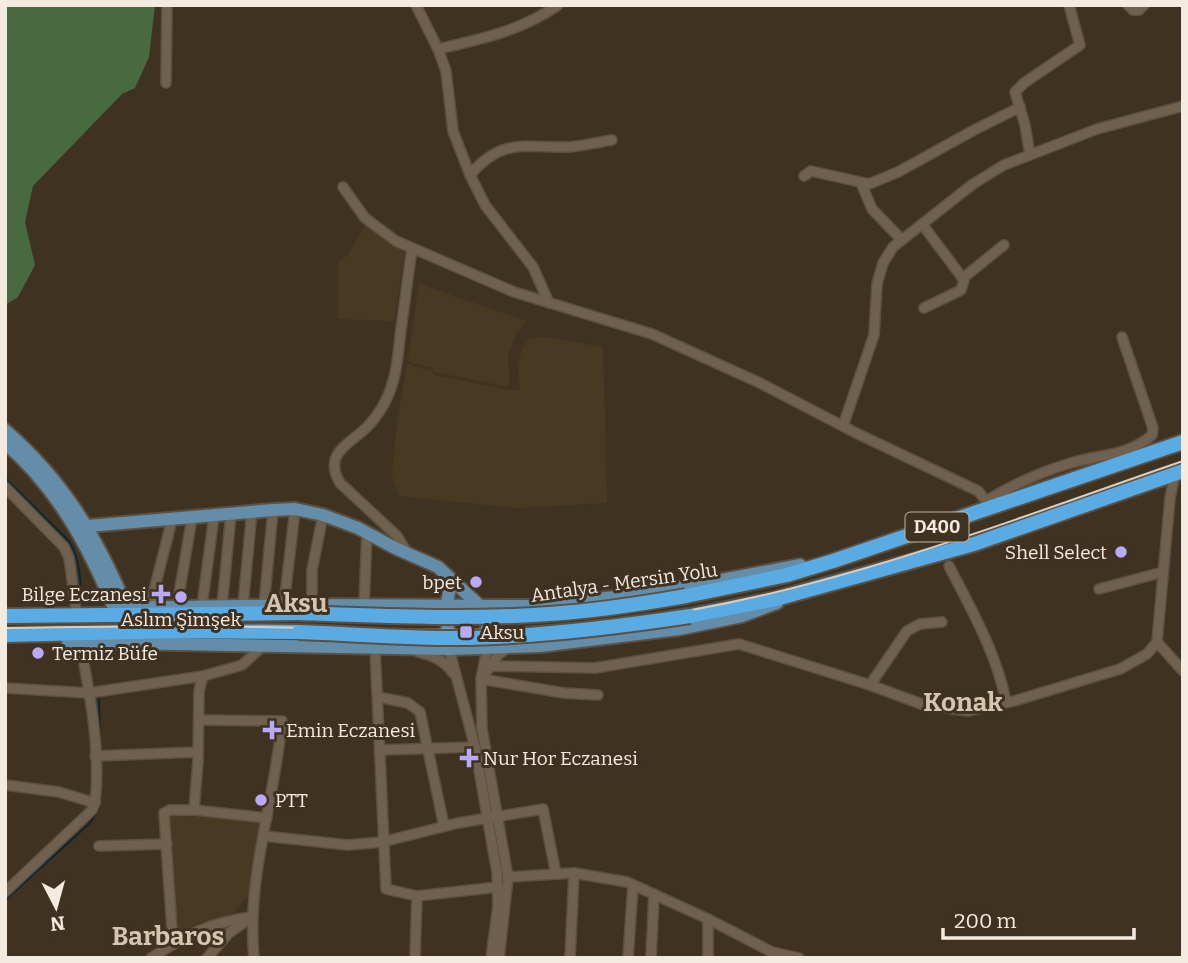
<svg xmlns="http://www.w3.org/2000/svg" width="1188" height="963" font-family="Bitter,serif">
	<rect width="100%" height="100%" fill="#403221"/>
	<g fill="#4a3922">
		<polygon points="365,225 405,251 394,321 338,319 338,262 349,254"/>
		<polygon points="419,284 527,321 517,331 508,356 509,387 435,372 433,368 408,362"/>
		<polygon points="544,337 603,347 607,503 515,508 399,496 392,476 397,423 407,364 432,371 434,375 509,390 520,390 518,363 523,347 530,338"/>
		<polygon points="175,815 260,821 249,895 233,913 176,934 169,816"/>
	</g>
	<polygon fill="#476a40" points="5,5 155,5 149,57 135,88 122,94 33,186 25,222 35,265 18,297 5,305"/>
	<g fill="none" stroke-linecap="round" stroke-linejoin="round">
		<g stroke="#092736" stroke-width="2">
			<path d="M5 478 68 540C81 559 80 581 82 603"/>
			<polyline points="99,699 100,746"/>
			<polyline points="5,900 90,823 99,808 101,780"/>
		</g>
		<g stroke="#5b5041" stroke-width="12">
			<g id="minor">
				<polyline points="416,5 438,49 446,71 453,131 470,175 485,205 533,267 549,303"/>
				<polyline points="1128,5 1133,10 1139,10 1144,5"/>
				<path d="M438 49C481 39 521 31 558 5"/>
				<polyline points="166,83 167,5"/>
				<polyline points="1030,155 1025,125 1015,92 1024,83 1080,45 1069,5"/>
				<path d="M470 175C502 137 525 148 569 147 584 146 598 142 612 140"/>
				<polyline points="804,176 811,171 869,184 898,172 976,129 1020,107"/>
				<polyline points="861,183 872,209 902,240"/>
				<polyline points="343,187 365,218 396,241 514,292 652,334 760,383 856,433 978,491 993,509"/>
				<polyline points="922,224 964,280 961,290 924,308"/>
				<polyline points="963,278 1004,245"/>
				<polyline points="843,426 874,335 877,284 883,263 893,247 973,184 1004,165 1097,129 1183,106"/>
				<polyline points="5,487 64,547 69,558 77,616"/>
				<path d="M986 501C1014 484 1040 472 1071 463 1100 454 1129 456 1152 435L1153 428 1122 337"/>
				<path d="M408 554 397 536 340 483C323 454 348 445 366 428 374 420 380 412 385 402 397 379 398 354 401 329 405 302 408 275 412 249"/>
				<path d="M949 566C971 609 997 654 1006 702"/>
				<polyline points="1099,589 1163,572"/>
				<polyline points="243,605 252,511"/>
				<polyline points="264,605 273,510"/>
				<polyline points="284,605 295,509"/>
				<polyline points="312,605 312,570 323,515"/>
				<polyline points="364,605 367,533"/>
				<polyline points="150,606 172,520"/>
				<polyline points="177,606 192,518"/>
				<polyline points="202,606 214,516"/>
				<polyline points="222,606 231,514"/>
				<polyline points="1157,642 1183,671"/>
				<polyline points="375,648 386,889 417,896 498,887"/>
				<polyline points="508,648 499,654 481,679 564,693 598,695"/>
				<polyline points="449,649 475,747 497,872 498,906 491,958"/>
				<polyline points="487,649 481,679 482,729 508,877 499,958"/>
				<path d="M418 652C433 656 444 660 453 673"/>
				<polyline points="489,666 595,668 739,644 870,685 924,705 968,711 1014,701 1120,669 1147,654 1157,642 1170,498 1175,474"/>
				<polyline points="203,676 199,691 198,761 194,810 267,818"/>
				<polyline points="870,685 907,631 920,624 942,622"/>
				<polyline points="5,688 89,693 203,676 242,665 263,646"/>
				<polyline points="378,697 408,703 420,712 444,826"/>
				<path d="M199 720 282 721C275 800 246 878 254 958"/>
				<polyline points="380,750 475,747"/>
				<polyline points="95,756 198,752"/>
				<polyline points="5,785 59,792 95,803"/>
				<polyline points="264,836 348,845 382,842 458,823 543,809 556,874"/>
				<polyline points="99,846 167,844"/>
				<polyline points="508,877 574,873 627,882 708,919 772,952 772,958"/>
				<path d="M5 892 92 810 95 803C101 751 90 694 80 643"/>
				<polyline points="173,944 164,813 170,810 194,810"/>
				<polyline points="772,952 799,958"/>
				<path d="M151 958C187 935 208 923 251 917"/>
				<polyline points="207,958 229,933 250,918"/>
				<polyline points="415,958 417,896"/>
				<polyline points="570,958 574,873"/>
				<polyline points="628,958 633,885"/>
				<polyline points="651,958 654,894"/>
				<polyline points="708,958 708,919"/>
			</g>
		</g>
		<g stroke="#5b5041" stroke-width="16">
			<g id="major">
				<path d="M5 430C64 481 96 536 126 606"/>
				<path d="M5 443C57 488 88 545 114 608L312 605 532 606 653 593 800 565"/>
				<polyline points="78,531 88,526 273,510 295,509 323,515 358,528 395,548 438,567 481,607 487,621 487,644"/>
				<polyline points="68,642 449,649 540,646 679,629 742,616 777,603"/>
				<path d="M449 647C448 627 443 600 453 582"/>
			</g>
		</g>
		<g stroke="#5b5041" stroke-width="18">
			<g id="highway">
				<polyline points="686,596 787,575 833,561 1183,442"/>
				<polyline points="5,616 298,613"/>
				<polyline points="690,616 776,599 974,544 1183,471"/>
				<polyline points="5,635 179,631 299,632"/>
			</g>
		</g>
		<use href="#minor" stroke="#70614f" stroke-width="9"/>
		<use href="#major" stroke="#638da8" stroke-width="12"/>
		<use href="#highway" stroke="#5aaae3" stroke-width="14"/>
		<path stroke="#d7cec2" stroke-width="2" d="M5 628C90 627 174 625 259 627 384 629 501 635 627 620 819 596 1000 524 1183 461"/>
		<g stroke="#5b5041" stroke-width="18" stroke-linecap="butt">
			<g id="highway-bridge">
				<path d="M298 613C382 616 465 620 549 614 595 611 641 604 686 596"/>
				<path d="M299 632C356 634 413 639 470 638 544 636 617 627 690 616"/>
			</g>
		</g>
		<use href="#highway-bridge" stroke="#5aaae3" stroke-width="14"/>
	</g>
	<g fill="#b9aaf7" stroke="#403221" stroke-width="2.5">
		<circle cx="1121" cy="552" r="7"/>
		<circle cx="476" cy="582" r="7"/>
		<path d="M157.5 583.5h7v7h7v7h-7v7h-7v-7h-7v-7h7z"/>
		<circle cx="181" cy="597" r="7"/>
		<rect x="459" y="625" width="14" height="14" rx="3.5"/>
		<circle cx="38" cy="653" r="7"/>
		<path d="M268.5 719.5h7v7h7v7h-7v7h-7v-7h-7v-7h7z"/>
		<path d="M465.5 747.5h7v7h7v7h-7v7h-7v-7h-7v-7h7z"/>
		<circle cx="261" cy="800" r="7"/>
	</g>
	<g text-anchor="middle" stroke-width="6" stroke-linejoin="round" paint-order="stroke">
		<rect fill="#403221" stroke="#bdb3a7" stroke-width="2" x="905.5" y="512.5" width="63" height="29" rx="5"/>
		<g font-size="18" font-weight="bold" fill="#f3eae0">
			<text x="937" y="533">D400</text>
		</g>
		<g font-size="19" fill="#f3eae0" stroke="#403221" text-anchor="start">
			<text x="1107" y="559" text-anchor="end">Shell Select</text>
			<text x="462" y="589" text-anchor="end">bpet</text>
			<text x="147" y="601" text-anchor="end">Bilge Eczanesi</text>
			<text x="181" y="626" text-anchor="middle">Aslım Şimşek</text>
			<text x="480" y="639">Aksu</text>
			<text x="52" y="660">Termiz Büfe</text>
			<text x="286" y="737">Emin Eczanesi</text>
			<text x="483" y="765">Nur Hor Eczanesi</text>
			<text x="275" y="807">PTT</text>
		</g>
		<g font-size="19" fill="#f3eae0" stroke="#403221">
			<text transform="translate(624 582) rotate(-8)" y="7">Antalya - Mersin Yolu</text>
		</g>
		<g font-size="26" font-weight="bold" fill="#d5c4af" stroke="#403221">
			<text x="296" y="612">Aksu</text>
			<text x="963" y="711">Konak</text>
			<text x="168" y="945">Barbaros</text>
		</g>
	</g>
	<rect width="1188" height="963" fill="none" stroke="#f3eae0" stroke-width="14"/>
	<g transform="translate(56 907) rotate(174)" stroke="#403221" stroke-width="5" paint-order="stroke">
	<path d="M0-5L12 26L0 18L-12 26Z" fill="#f3eae0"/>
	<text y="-10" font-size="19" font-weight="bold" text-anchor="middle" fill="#f3eae0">N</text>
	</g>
	<path d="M943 928v10h191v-10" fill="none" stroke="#f3eae0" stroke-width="3.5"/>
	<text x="954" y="928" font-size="21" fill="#f3eae0" stroke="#403221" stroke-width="5" paint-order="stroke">200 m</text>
</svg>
